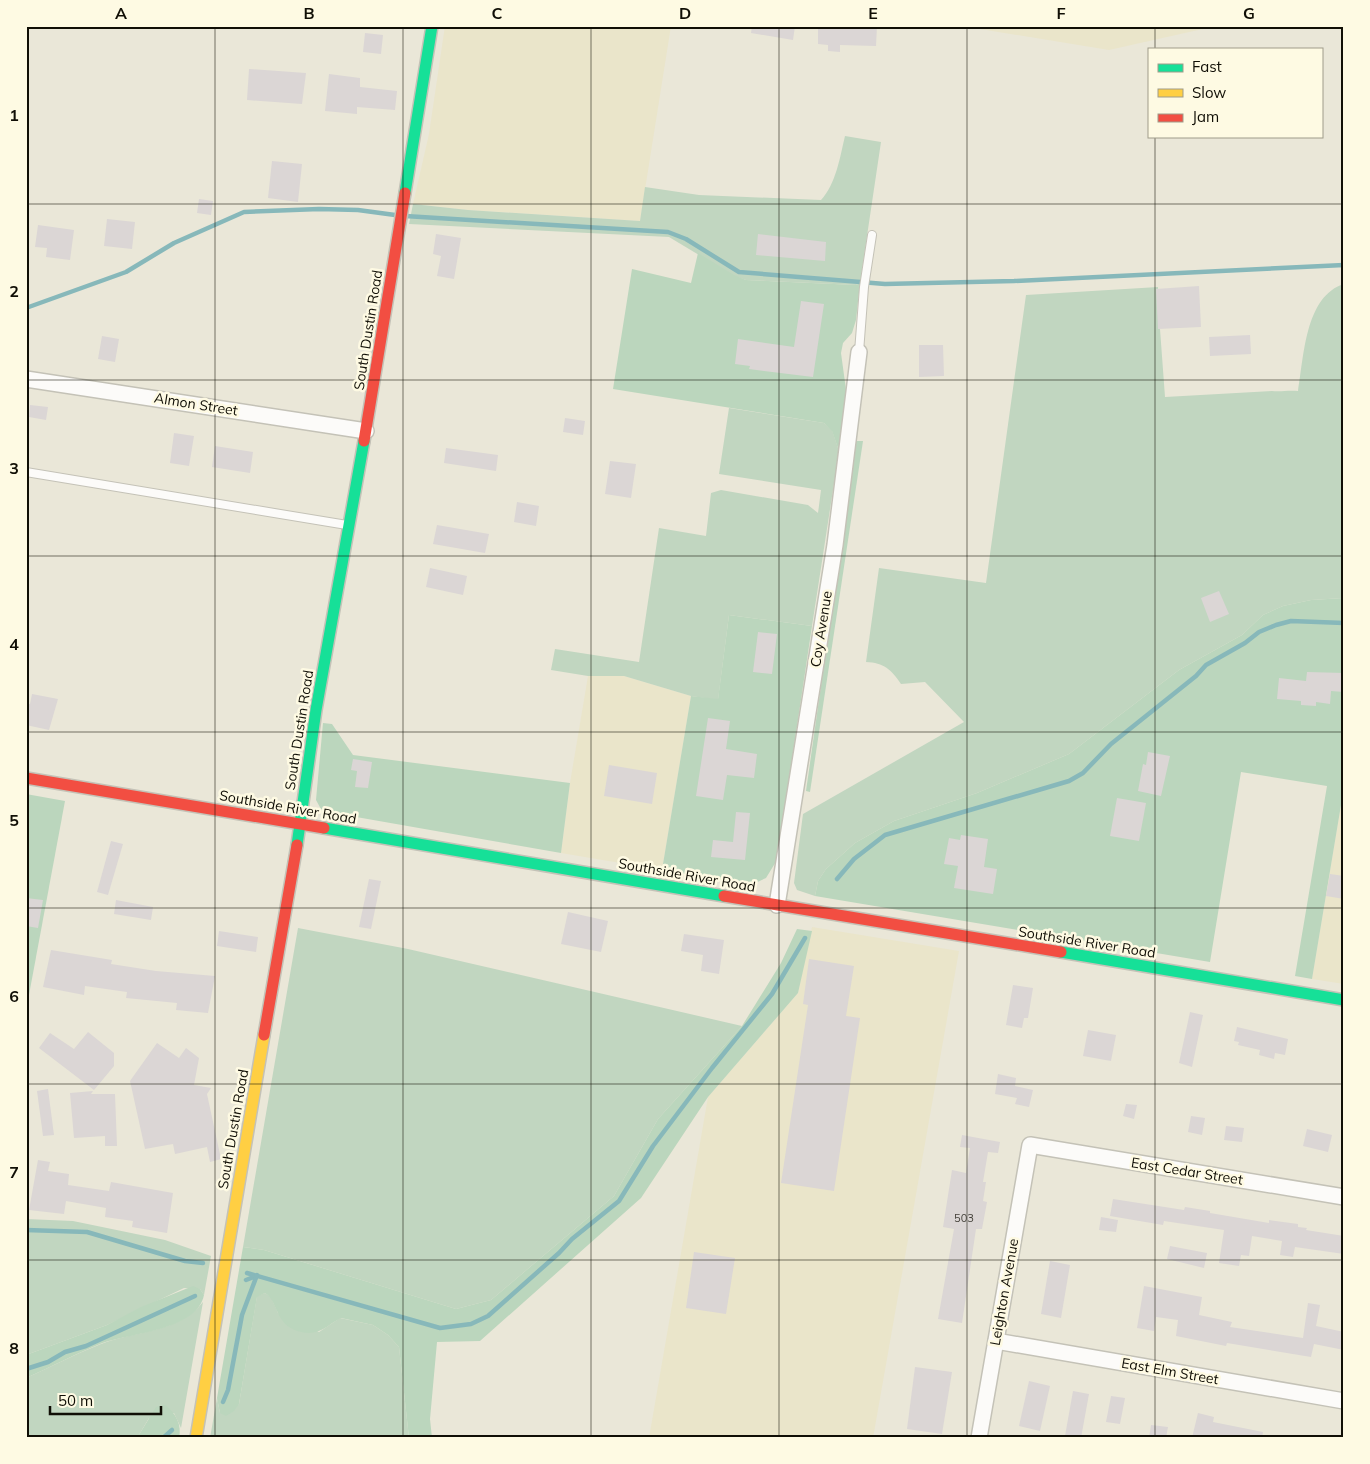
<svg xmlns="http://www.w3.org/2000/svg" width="1370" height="1464" font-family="Mulish,sans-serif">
	<rect width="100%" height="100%" fill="#eae7d8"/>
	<g fill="#eae5ca">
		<polygon points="445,26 671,26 640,221 468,210 413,204 429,134"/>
		<polygon points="962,26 1216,26 1109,50"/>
		<polygon points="588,676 624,676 691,696 662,870 561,853 570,783"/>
		<polygon points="1344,787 1344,984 1312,979"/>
		<polygon points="812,927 959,951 873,1438 649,1438 708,1097 798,993"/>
	</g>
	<g fill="#c1d6c0">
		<path d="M845 136 881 142 860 283 856 285 746 280 734 276 669 237 409 224 413 204 468 210 640 221 645 187 699 195 821 200C836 184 840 157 845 136Z"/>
		<path d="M1344 284V598L1311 600 1283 606 1263 615 1242 635 1179 670 1069 754 977 793 894 821 855 843 826 869 818 881 815 896 797 890 794 883 803 814 964 722 925 682 901 684C891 669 884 663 866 662L879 568 986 583 1026 295 1158 287V329H1160L1165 397 1272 391C1281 392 1288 390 1298 391 1304 357 1305 296 1344 284Z"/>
		<polygon points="729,408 824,423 832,430 839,451 812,626 729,615 718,700 691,696 624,676 588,676 551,670 555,649 639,662 659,528 706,536 711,493 721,490 808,505 818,513 821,490 719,474"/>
		<polygon points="298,928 408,949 742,1026 658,1119 614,1196 491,1300 456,1309 264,1250 243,1247"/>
		<polygon points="26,1219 73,1221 165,1240 211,1256 204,1295 200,1289 184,1288 107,1325 26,1355"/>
		<polygon points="265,1293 271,1297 278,1313 319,1332 340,1318 373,1325 388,1335 399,1347 409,1438 210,1438 217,1398 220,1413 239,1404 257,1296"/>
		<path d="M203 1302 181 1428 174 1413 149 1418 137 1438H26V1378C51 1367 75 1354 101 1344 134 1331 179 1333 203 1302Z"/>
	</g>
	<g fill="#bbd6bd">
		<polygon points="698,253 734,275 746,280 856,285 860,283 856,320 852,333 843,343 841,353 847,397 839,451 832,431 824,423 613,389 632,269 691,283"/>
		<polygon points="856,441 863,441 810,792 806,791"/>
		<polygon points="1344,598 1344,787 1312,979 1295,976 1327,786 1241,772 1210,962 815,896 818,881 826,869 855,843 894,821 977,793 1069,754 1179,670 1242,635 1263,615 1283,606 1311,600"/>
		<polygon points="729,615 812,626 777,860 766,878 751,885 662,870 691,696 718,699"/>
		<polygon points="323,723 332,724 353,755 570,783 561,853 322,811 316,800"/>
		<polygon points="26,794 65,801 26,1011"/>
		<path d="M797 929 812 931 798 993 708 1097 641 1198 480 1341 437 1342 430 1419 432 1438H409L399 1347 388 1335 373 1325 341 1318C323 1328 318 1337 297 1331 287 1327 282 1322 278 1313 273 1304 273 1298 265 1293L257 1297 239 1404 234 1411 226 1416 220 1413 217 1398 243 1247 264 1250 456 1309 491 1300 614 1196 658 1119 742 1026 781 963Z"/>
		<path d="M193 1286 200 1289 204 1295C197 1331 128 1333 100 1344 75 1354 51 1367 26 1378V1355L107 1325 141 1307Z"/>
		<path d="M165 1405C176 1413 182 1425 179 1438H137L156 1407Z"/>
	</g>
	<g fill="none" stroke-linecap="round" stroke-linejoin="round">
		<g stroke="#87b8ba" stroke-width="4.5">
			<polyline points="405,216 668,232 686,239 739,272 885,284 1014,281 1344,265"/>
			<polyline points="26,308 126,272 174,243 244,212 319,209 358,210 395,215"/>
			<polyline points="837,879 854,859 885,835 1069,781 1083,773 1111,744 1196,676 1206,665 1245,643 1259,632 1276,625 1291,621 1344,623"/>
			<polyline points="26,1230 87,1232 185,1261 203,1263"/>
			<polyline points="247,1273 440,1328 471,1324 488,1316 559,1253 572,1239 619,1201 653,1146 712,1068 772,994 805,938"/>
			<polyline points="246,1280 256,1276"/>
			<polyline points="26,1369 48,1362 65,1352 86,1346 195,1296"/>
			<polyline points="223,1402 228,1390 242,1315 257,1275"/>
			<polyline points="163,1438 172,1430"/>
		</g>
	</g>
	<g fill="#dbd6d5">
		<polygon points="752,26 795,26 793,40 751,33"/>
		<polygon points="818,26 877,26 876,46 840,45 840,52 828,51 828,45 818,44"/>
		<polygon points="365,33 383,35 381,54 363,52"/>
		<polygon points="249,69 306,73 302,104 247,100"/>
		<polygon points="329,74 360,78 360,87 397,91 395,110 357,107 357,114 325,111"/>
		<polygon points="272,161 302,164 298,202 268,198"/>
		<polygon points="199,199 213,201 211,215 197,213"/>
		<polygon points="107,219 135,222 132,249 104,246"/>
		<polygon points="38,225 74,230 70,260 46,257 47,248 35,247"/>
		<polygon points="436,234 461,238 454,279 437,276 441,256 433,254"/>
		<polygon points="758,234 826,242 825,261 756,255"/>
		<polygon points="1199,286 1201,327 1158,329 1156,289"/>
		<polygon points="801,301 824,304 813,377 749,369 750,366 735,364 738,339 794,347"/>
		<polygon points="1250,335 1251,354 1210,356 1209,337"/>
		<polygon points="102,336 119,339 115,362 98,359"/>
		<polygon points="919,345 943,345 944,376 919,377"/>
		<polygon points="30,405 48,407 46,420 29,417"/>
		<polygon points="565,418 585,421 583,435 563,432"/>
		<polygon points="174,433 194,436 189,466 170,463"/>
		<polygon points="215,446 253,452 250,473 212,467"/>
		<polygon points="446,448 498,455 496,471 444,463"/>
		<polygon points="610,461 636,464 631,498 605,494"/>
		<polygon points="517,502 539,506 536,526 514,522"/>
		<polygon points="437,525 489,534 485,553 433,544"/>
		<polygon points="430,568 467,576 463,595 426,587"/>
		<polygon points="1219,591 1229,614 1210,622 1201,598"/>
		<polygon points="758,632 777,634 772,674 753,672"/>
		<polygon points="1307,672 1344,673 1344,692 1331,691 1330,704 1316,702 1316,706 1301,705 1301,701 1277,699 1279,678 1306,681"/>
		<polygon points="32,694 58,699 49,730 26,725 26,704 30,704"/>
		<polygon points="708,718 730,721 726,749 757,754 754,778 727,775 723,800 696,796"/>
		<polygon points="1148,752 1170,756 1161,796 1138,791 1143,764 1146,765"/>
		<polygon points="353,759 372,762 368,788 355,787 357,771 351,770"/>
		<polygon points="609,765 657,773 652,804 604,796"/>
		<polygon points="1117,798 1146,803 1139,841 1110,836"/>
		<polygon points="736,812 750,813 745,860 711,857 713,840 733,842"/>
		<polygon points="961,835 988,839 984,867 997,869 993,894 954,888 958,866 944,864 949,838 960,840"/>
		<polygon points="111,841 123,844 108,895 97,892"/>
		<polygon points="1330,874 1344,876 1344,899 1326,896"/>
		<polygon points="369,879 381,881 371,929 359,927"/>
		<polygon points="26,898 43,900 38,928 26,926"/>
		<polygon points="116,900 153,907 151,920 114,914"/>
		<polygon points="568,912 608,921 601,952 561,944"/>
		<polygon points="219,931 258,937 256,952 217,946"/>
		<polygon points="684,934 724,940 719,974 701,971 703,955 681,951"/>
		<polygon points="51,950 112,960 111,964 156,971 215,976 208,1013 176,1010 177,1003 126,998 127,992 85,986 84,995 43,987"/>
		<polygon points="809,959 854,966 846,1016 860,1018 834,1191 781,1183 808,1005 803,1004"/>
		<polygon points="1013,985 1033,988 1028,1018 1024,1018 1022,1028 1006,1025"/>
		<polygon points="1190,1012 1203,1015 1192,1067 1179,1063"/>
		<polygon points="1237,1027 1288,1039 1285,1055 1275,1053 1274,1059 1259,1055 1260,1050 1238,1045 1239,1042 1234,1041"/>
		<polygon points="1088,1030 1116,1035 1111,1061 1083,1056"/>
		<polygon points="88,1032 114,1053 114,1066 94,1090 39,1048 50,1033 74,1049"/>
		<polygon points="157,1043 179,1058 186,1048 199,1058 194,1085 211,1088 207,1094 221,1159 210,1162 207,1147 175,1154 173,1144 145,1149 130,1081"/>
		<polygon points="998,1074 1016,1078 1015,1086 1033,1090 1029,1107 1015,1104 1017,1098 995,1094"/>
		<polygon points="48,1089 54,1135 43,1136 37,1091"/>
		<polygon points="93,1091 91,1094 115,1094 117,1146 105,1146 105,1136 74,1138 70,1093"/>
		<polygon points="1126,1104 1137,1105 1134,1119 1123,1116"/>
		<polygon points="1191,1116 1205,1118 1202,1135 1188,1132"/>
		<polygon points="1226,1126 1244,1128 1242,1142 1224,1140"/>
		<polygon points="1307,1129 1332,1135 1328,1152 1303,1146"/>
		<polygon points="962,1135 1000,1142 998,1153 988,1152 983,1182 986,1182 983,1201 987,1202 982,1229 976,1229 962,1323 938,1319 954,1229 943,1227 952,1170 966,1173 970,1148 960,1147"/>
		<polygon points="38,1160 50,1162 48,1171 69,1174 68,1185 109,1191 111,1182 173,1193 167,1233 132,1227 133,1221 105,1217 106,1208 66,1201 64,1214 29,1210"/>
		<polygon points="1113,1199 1184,1210 1185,1207 1210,1211 1210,1213 1269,1223 1269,1220 1298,1224 1298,1227 1307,1228 1306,1230 1344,1236 1344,1254 1295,1247 1293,1257 1280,1255 1282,1241 1252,1236 1249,1256 1241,1255 1239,1266 1219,1263 1224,1230 1164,1221 1163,1225 1110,1216"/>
		<polygon points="1101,1217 1118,1220 1116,1232 1099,1230"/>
		<polygon points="1170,1246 1207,1253 1204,1268 1167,1259"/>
		<polygon points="694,1252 735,1258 726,1314 686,1308"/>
		<polygon points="1050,1261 1070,1265 1061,1318 1041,1314"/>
		<polygon points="1144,1286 1202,1297 1199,1315 1232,1322 1230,1327 1303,1338 1308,1303 1320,1305 1316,1326 1344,1332 1344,1350 1314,1344 1311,1357 1227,1343 1226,1346 1176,1336 1178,1320 1156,1317 1154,1331 1137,1328"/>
		<polygon points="915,1367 952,1372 942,1434 907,1429"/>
		<polygon points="1029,1381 1050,1386 1040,1431 1019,1426"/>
		<polygon points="1073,1391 1089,1394 1081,1438 1065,1436"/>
		<polygon points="1111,1396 1125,1398 1120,1424 1106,1422"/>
		<polygon points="1198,1413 1214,1417 1213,1422 1263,1432 1262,1438 1192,1438"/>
		<polygon points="1151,1425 1168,1427 1166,1438 1149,1438"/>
	</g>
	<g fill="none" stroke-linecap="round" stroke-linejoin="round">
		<g stroke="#c4c2b7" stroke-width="10">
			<g id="lane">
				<polyline points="859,352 864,287 872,235"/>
				<polyline points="26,472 347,525"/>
			</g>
		</g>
		<g stroke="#c4c2b7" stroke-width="18">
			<g id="street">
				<polyline points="26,379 366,431"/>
				<polyline points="777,905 835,545 859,352"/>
				<polyline points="996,1341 1344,1401"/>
				<polyline points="979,1438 1030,1145 1344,1197"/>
			</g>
		</g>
		<g stroke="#c4c2b7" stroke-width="14">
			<g id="fast">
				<polyline points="405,193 432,26"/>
				<polyline points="324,828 724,896"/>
				<polyline points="297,845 316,710 364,441"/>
				<polyline points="1061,952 1344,1000"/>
			</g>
		</g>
		<g stroke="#c4c2b7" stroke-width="14">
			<polyline id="slow" points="196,1438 264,1035"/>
		</g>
		<g stroke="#c4c2b7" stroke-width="14">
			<g id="jam">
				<polyline points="364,441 405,193"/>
				<polyline points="26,778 324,828"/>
				<polyline points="724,896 1061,952"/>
				<polyline points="264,1035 297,845"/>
			</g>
		</g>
		<use href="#lane" stroke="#fcfbf9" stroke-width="8"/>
		<use href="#street" stroke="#fcfbf9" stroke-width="15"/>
		<use href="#fast" stroke="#16e098" stroke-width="11"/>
		<use href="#slow" stroke="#ffcf43" stroke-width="11"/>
		<use href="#jam" stroke="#f24e42" stroke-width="11"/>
	</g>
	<path fill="none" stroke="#100e05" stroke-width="1" stroke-opacity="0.55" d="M215 26V1438M403 26V1438M591 26V1438M779 26V1438M967 26V1438M1155 26V49M1155 136V1438M26 204H1344M26 380H1344M26 556H1344M26 732H1344M26 908H1344M26 1084H1344M26 1260H1344"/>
	<g text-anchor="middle" stroke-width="5" stroke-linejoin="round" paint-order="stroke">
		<g font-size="11" fill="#434039">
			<text x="964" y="1222">503</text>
		</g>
		<g font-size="14" fill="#100e05" stroke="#fefae3">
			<text transform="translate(368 330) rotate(-81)" y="5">South Dustin Road</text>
			<text transform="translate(196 404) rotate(9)" y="5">Almon Street</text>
			<text transform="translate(821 629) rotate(-81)" y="5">Coy Avenue</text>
			<text transform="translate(299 730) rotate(-81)" y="5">South Dustin Road</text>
			<text transform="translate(288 807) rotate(10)" y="5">Southside River Road</text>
			<text transform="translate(687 875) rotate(10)" y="5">Southside River Road</text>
			<text transform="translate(1087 942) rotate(9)" y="5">Southside River Road</text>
			<text transform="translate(233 1129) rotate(-80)" y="5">South Dustin Road</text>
			<text transform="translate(1187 1171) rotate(9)" y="5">East Cedar Street</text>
			<text transform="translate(1004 1292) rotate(-80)" y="5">Leighton Avenue</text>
			<text transform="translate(1170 1371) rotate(10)" y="5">East Elm Street</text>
		</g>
	</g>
	<rect width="1370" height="1464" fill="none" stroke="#fefae3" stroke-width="55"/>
	<rect x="1148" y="48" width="175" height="90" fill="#fefae3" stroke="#9f9c8a"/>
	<rect x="1158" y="64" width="25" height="8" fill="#16e098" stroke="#9f9c8a"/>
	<text x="1192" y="72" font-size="15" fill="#100e05">Fast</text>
	<rect x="1158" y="89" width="25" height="8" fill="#ffcf43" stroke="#9f9c8a"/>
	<text x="1192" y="98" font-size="15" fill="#100e05">Slow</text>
	<rect x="1158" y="114" width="25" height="8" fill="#f24e42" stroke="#9f9c8a"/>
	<text x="1192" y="122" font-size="15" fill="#100e05">Jam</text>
	<path d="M50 1406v8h111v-8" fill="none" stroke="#100e05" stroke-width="2.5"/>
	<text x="58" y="1406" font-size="15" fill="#100e05" stroke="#fefae3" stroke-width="4" paint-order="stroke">50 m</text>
	<rect x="28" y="28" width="1314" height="1408" fill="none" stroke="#100e05" stroke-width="2"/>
	<g font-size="16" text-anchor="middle" font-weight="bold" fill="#100e05">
		<text x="121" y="19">A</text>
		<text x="309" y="19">B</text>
		<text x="497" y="19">C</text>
		<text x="685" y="19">D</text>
		<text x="873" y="19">E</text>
		<text x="1061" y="19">F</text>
		<text x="1249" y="19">G</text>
		<text x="14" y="121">1</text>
		<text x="14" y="297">2</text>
		<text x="14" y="474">3</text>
		<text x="14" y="650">4</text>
		<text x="14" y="826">5</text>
		<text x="14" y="1002">6</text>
		<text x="14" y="1178">7</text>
		<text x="14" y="1354">8</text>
	</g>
</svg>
